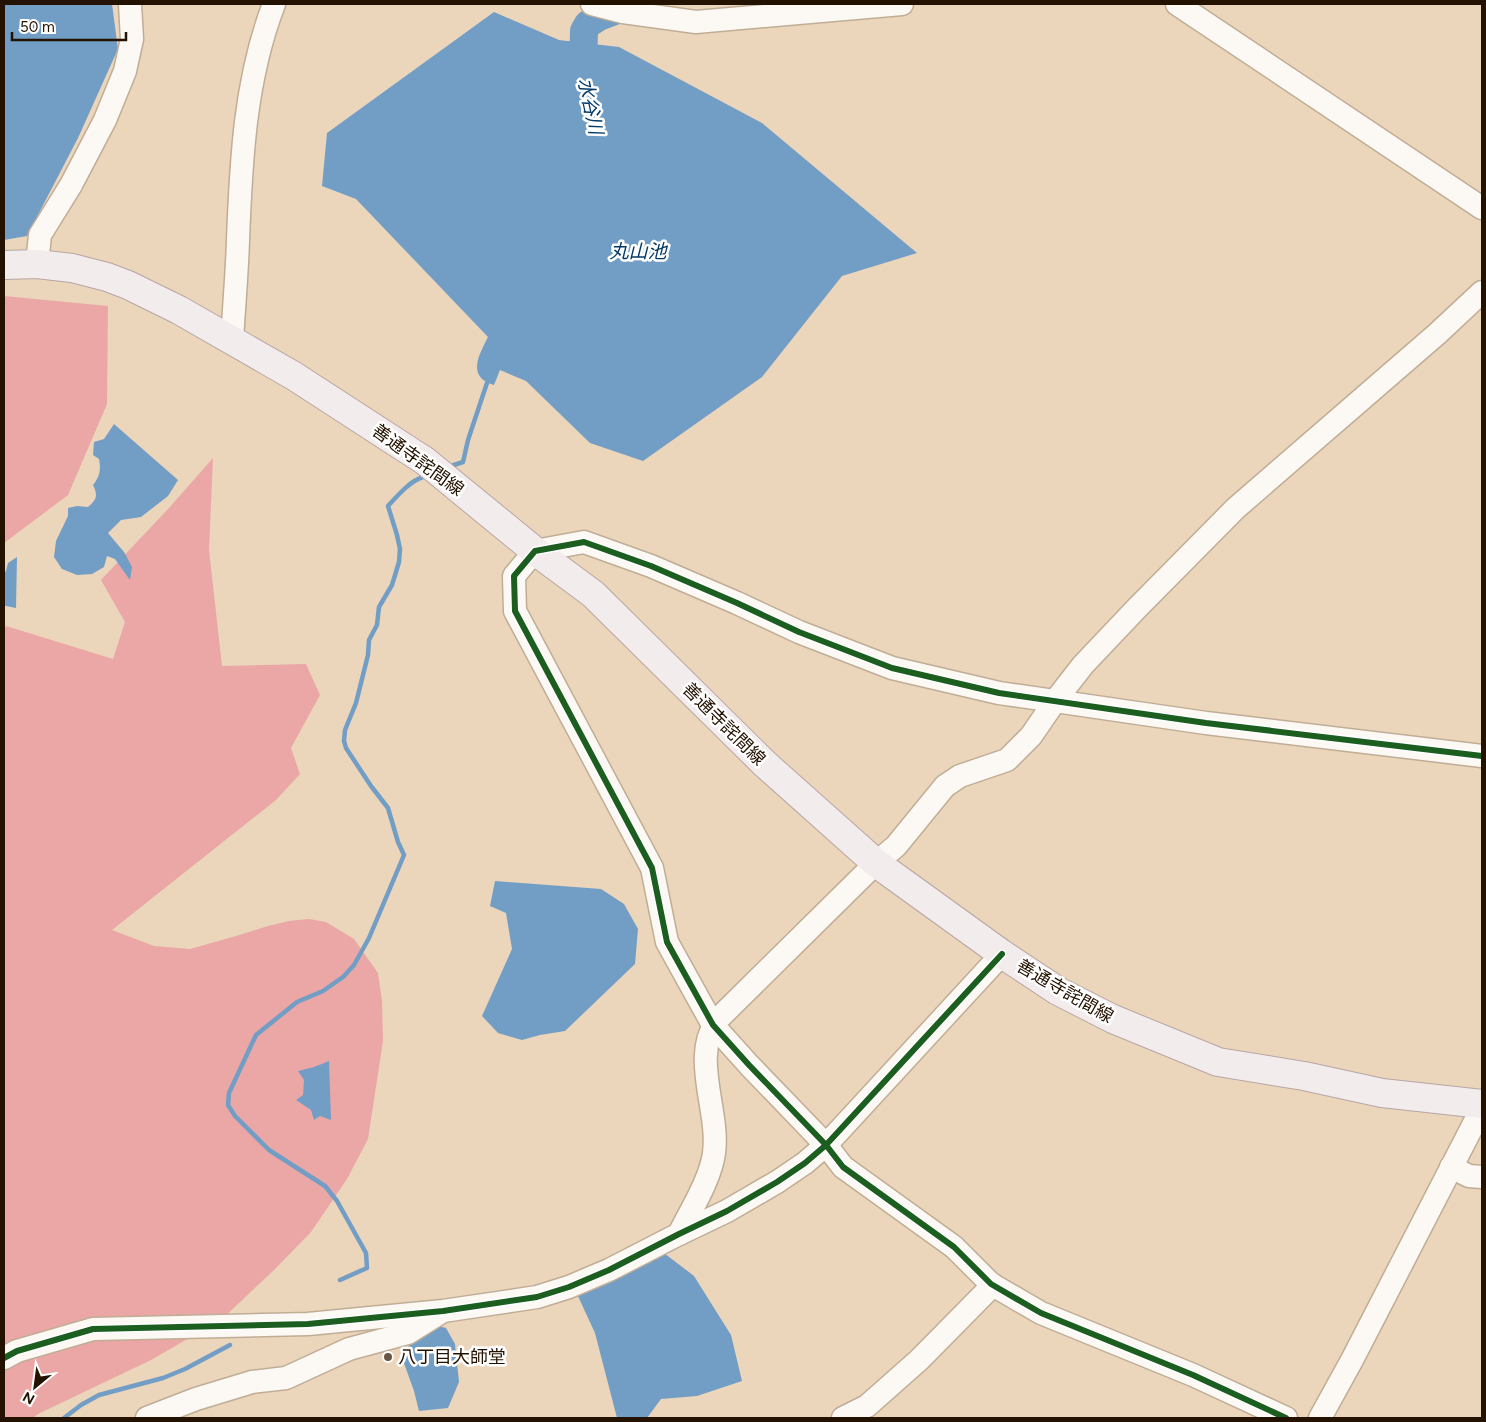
<svg xmlns="http://www.w3.org/2000/svg" width="1486" height="1422" font-family="Figtree,'Noto Sans JP',sans-serif">
	<rect width="100%" height="100%" fill="#ebd5bb"/>
	<g fill="#eaa7a6">
		<polygon points="4,296 108,306 107,404 68,495 4,543"/>
		<polygon points="213,458 209,550 222,666 306,664 320,695 291,748 300,774 276,800 112,930 154,946 190,949 236,936 268,926 289,921 309,919 326,922 354,939 378,973 382,1001 383,1041 368,1139 347,1179 311,1232 274,1270 222,1319 151,1360 38,1414 33,1418 4,1418 4,630 6,626 113,659 125,622 101,580 169,508"/>
	</g>
	<g fill="#729ec6">
		<polygon points="4,4 112,4 118,49 78,138 27,236 4,240"/>
		<path d="M494 12 559 40 619 47 762 123 917 253 842 276 762 377 643 461 590 443 526 381 500 370 494 385C466 377 479 355 488 337L356 199 322 186 327 133Z"/>
		<path d="M114 424 178 480 168 496 141 517 121 520 108 533 124 552 132 567 130 580 115 559 107 556 104 567 92 574 77 575 62 569 54 557 56 541 68 516V508L77 506 88 507C97 500 98 495 93 485 100 476 101 470 99 459L93 455 94 442 104 439Z"/>
		<polygon points="17,557 16,608 6,606 4,605 4,573 6,571 8,563"/>
		<polygon points="495,881 601,889 624,904 638,929 635,964 565,1031 540,1035 522,1040 498,1033 482,1016 512,949 506,913 490,906"/>
		<polygon points="329,1061 331,1120 320,1116 314,1120 311,1110 296,1100 303,1095 304,1080 298,1071 314,1067"/>
		<polygon points="660,1250 694,1276 731,1335 742,1381 697,1396 661,1399 647,1418 617,1418 595,1333 577,1294"/>
		<polygon points="432,1324 446,1328 455,1344 459,1382 448,1408 419,1411 414,1391 401,1355 425,1327"/>
	</g>
	<g fill="none" stroke-linecap="round" stroke-linejoin="round">
		<g stroke="#729ec6" stroke-width="4.5">
			<polyline points="451,466 463,462 468,440 487,383"/>
			<path d="M340 1280 367 1268 366 1253 337 1201 325 1186 269 1150 235 1116 228 1105 229 1093 256 1035 297 1002 323 991 343 977 354 965 369 938 404 855 398 842 388 808 371 786 346 748 344 741 345 730 356 703 368 655 369 640 377 625 379 607 392 585 399 562 400 549 397 535 388 506C398 495 410 481 423 477"/>
			<polyline points="64,1418 81,1405 99,1395 163,1378 185,1369 230,1345"/>
		</g>
		<polyline stroke="#729ec6" stroke-width="28" points="585,80 583,68 584,31 588,24 599,17 633,4"/>
		<g stroke="#c0ad96" stroke-width="25">
			<g id="minor">
				<polyline points="592,4 623,12 696,22 902,4"/>
				<polyline points="1177,4 1482,208"/>
				<polyline points="37,264 40,235 71,185 105,120 125,71 132,39 130,4"/>
				<path d="M232 340C234 306 237 273 238 240 241 160 245 79 274 4"/>
				<polyline points="1451,1167 1469,1176 1482,1177"/>
				<path d="M679 1234C691 1210 711 1178 714 1153 720 1110 689 1055 719 1018L876 863 896 846 945 786 960 776 1007 760 1031 736 1055 701 1083 665 1137 608 1236 508 1437 334 1482 292"/>
				<polyline points="4,1358 17,1351 93,1329 308,1324 443,1311 537,1297 569,1287 609,1270 679,1234 727,1211 777,1182 805,1163 826,1145 1002,954"/>
				<polyline points="147,1418 196,1399 252,1382 286,1378 349,1349 408,1333 440,1313"/>
				<polyline points="843,1418 867,1406 919,1360 993,1285"/>
				<polyline points="1286,1418 1193,1375 1041,1313 991,1284 954,1247 843,1167 826,1145 749,1065 713,1025 667,942 652,868 515,611 514,576 535,551 584,542 651,566 737,603 799,632 892,668 999,693 1206,723 1482,756"/>
				<polyline points="1320,1418 1352,1360 1482,1108"/>
			</g>
		</g>
		<g stroke="#b7a6a3" stroke-width="30">
			<polyline id="major" points="4,265 37,264 72,268 107,277 128,285 179,310 294,376 425,461 535,551 593,594 765,764 876,863 1002,954 1058,991 1113,1019 1218,1062 1304,1076 1382,1093 1482,1104"/>
		</g>
		<use href="#minor" stroke="#fcf9f5" stroke-width="22"/>
		<use href="#major" stroke="#f2eced" stroke-width="28"/>
		<g stroke="#fff" stroke-width="9">
			<g id="cycleway">
				<polyline points="4,1358 17,1351 93,1329 308,1324 443,1311 537,1297 569,1287 609,1270 679,1234 727,1211 777,1182 805,1163 826,1145 1002,954"/>
				<polyline points="1286,1418 1193,1375 1041,1313 991,1284 954,1247 843,1167 826,1145 749,1065 713,1025 667,942 652,868 515,611 514,576 535,551 584,542 651,566 737,603 799,632 892,668 999,693 1206,723 1482,756"/>
			</g>
		</g>
		<use href="#cycleway" stroke="#1b5e20" stroke-width="6"/>
	</g>
	<circle fill="#6a5641" stroke="#fff" stroke-width="2" cx="388" cy="1357" r="5"/>
	<g text-anchor="middle" stroke-width="5" stroke-linejoin="round" paint-order="stroke">
		<g font-size="18" fill="#241200" stroke="#fff">
			<text transform="translate(418 460) rotate(36)" y="6">善通寺詫間線</text>
			<text transform="translate(724 724) rotate(45)" y="6">善通寺詫間線</text>
			<text transform="translate(1065 991) rotate(30)" y="6">善通寺詫間線</text>
		</g>
		<g font-size="18" fill="#241200" stroke="#fff" text-anchor="start">
			<text x="398" y="1363">八丁目大師堂</text>
		</g>
		<g font-size="19" font-style="italic" fill="#033a68" stroke="#fff">
			<text transform="translate(591 106) rotate(78)" y="7">水谷川</text>
			<text x="638" y="258">丸山池</text>
		</g>
	</g>
	<rect width="1486" height="1422" fill="none" stroke="#241200" stroke-width="10"/>
	<g transform="translate(35 1387) rotate(209)" stroke="#ffffff" stroke-width="4" paint-order="stroke">
	<path d="M0-4L9 19L0 12L-9 19Z" fill="#241200"/>
	<text y="-8" font-size="14" font-weight="bold" text-anchor="middle" fill="#241200">N</text>
	</g>
	<path d="M12 32v8h114v-8" fill="none" stroke="#241200" stroke-width="2.5"/>
	<text x="20" y="32" font-size="15" fill="#241200" stroke="#ffffff" stroke-width="4" paint-order="stroke">50 m</text>
</svg>
